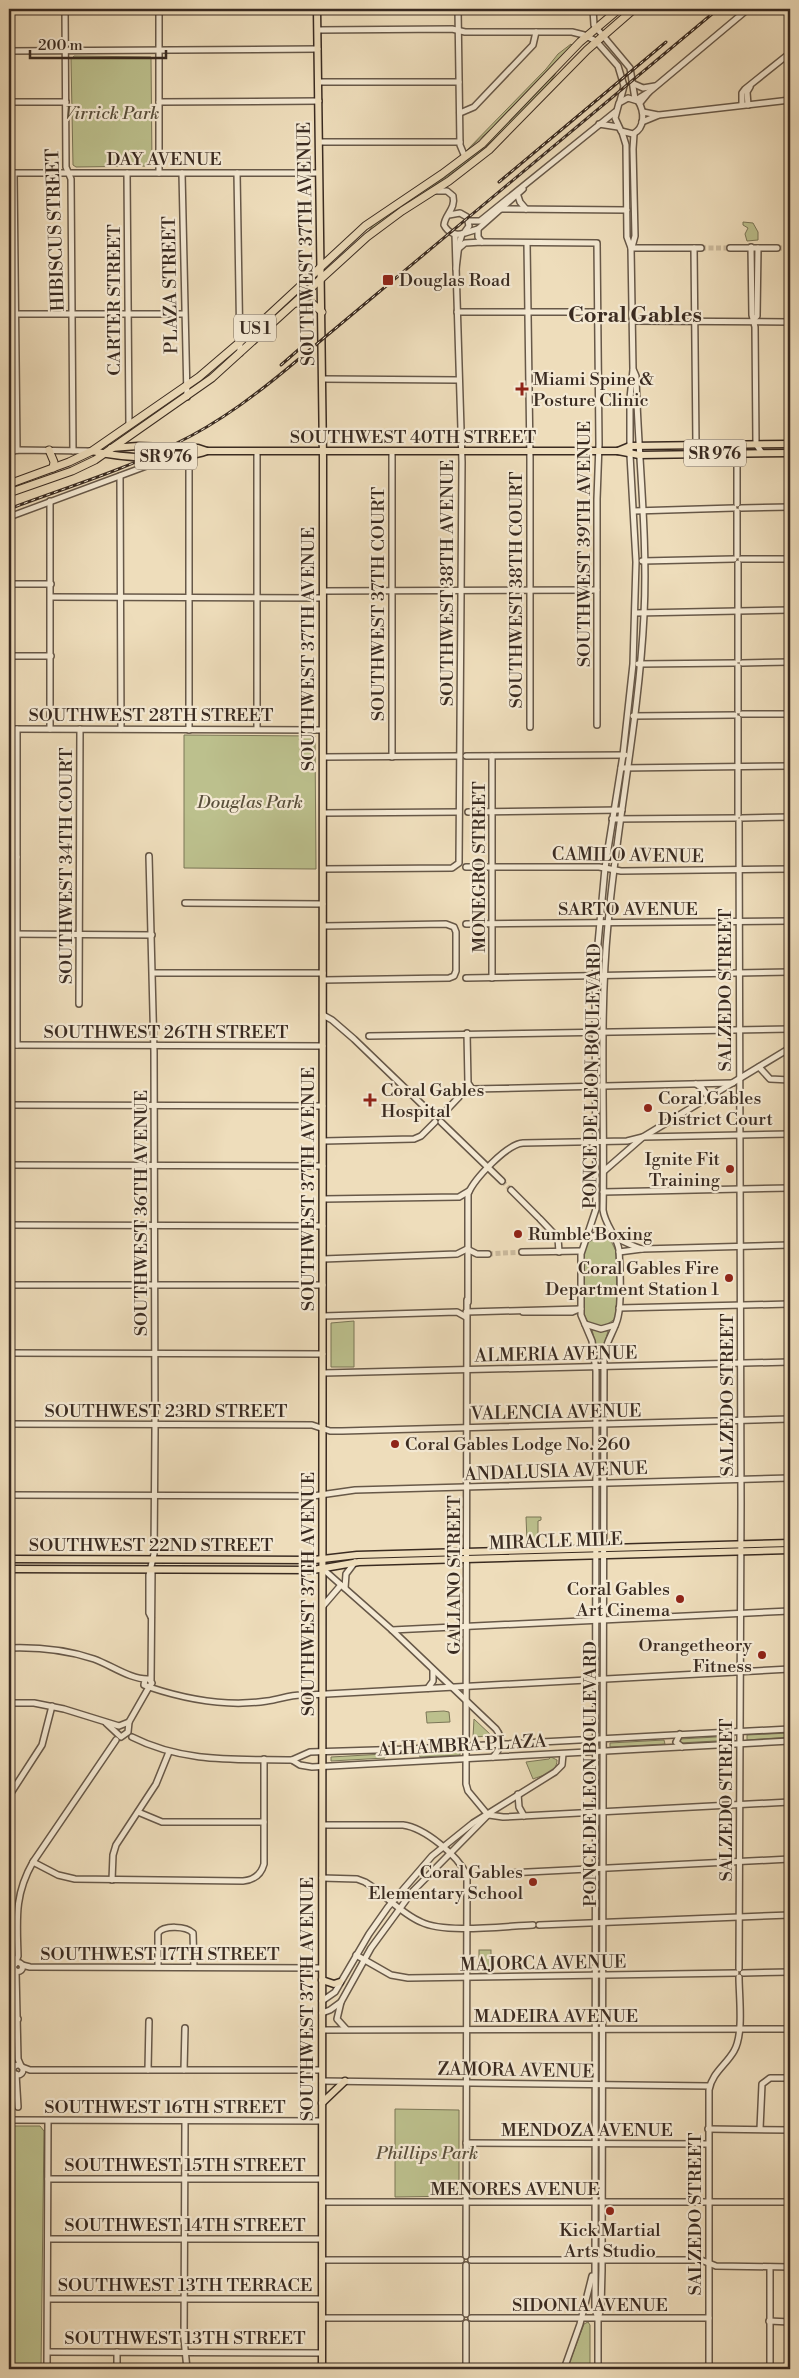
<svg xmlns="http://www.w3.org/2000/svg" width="799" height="2378" font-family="'Libre Bodoni',serif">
	<rect width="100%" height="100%" fill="#edb"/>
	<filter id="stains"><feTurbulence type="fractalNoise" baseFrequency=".004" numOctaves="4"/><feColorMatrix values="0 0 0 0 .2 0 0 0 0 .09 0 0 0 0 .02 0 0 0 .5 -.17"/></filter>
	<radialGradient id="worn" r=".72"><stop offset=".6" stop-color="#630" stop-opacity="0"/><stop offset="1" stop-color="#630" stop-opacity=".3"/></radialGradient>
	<g fill="#bcc08d" stroke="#7b7657">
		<polygon points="571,44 572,45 499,122 467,150 546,69 558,54"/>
		<polygon points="74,56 151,57 152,166 76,167 73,165 71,59"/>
		<polygon points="556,73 550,82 520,115 476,156 368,232 374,224 477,152"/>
		<polygon points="743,222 753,223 758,232 758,240 747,241 745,234 748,228 743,225"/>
		<polygon points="184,735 315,736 316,869 184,868"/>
		<polygon points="599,1236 611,1241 616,1251 617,1313 615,1319 603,1327 589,1324 583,1313 583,1250 589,1240"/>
		<polygon points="354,1321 354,1367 331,1367 331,1323"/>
		<polygon points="592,1330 608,1331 600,1360"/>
		<polygon points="526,1517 541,1517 541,1520 538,1521 538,1541 527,1541"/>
		<polygon points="444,1711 449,1712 450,1722 427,1723 426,1712"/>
		<polygon points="474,1719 492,1736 473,1737"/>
		<polygon points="790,1733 790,1737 747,1740 747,1735"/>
		<polygon points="734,1736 734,1740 679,1743 680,1739"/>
		<polygon points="664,1740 665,1744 610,1747 610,1743"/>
		<polygon points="460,1749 460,1755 420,1757 419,1753"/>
		<polygon points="384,1754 385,1758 331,1761 331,1757"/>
		<path d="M551 1757 557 1760C557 1773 543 1775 533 1779L526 1762 549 1759Z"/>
		<rect x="479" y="1950" width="12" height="22"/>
		<polygon points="395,2109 459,2110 459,2196 395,2197"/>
		<polygon points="9,2126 40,2126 44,2131 41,2369 9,2369"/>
		<polygon points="588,2322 590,2325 590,2369 567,2369 584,2324"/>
	</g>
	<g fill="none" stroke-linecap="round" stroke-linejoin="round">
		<g stroke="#cab99c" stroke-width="5" stroke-dasharray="5 2.5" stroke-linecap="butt">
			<polyline points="701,248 730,248"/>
			<polyline points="777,248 790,248"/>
			<polyline points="502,1181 511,1190"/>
			<polyline points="488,1254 522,1252"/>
		</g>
		<g stroke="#675848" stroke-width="8">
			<g id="minor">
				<polyline points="65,9 66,167 71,179 73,451"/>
				<polyline points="159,9 159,173"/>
				<polyline points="458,9 460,145 465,157"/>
				<polyline points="593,9 594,25 630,68 635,99"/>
				<polyline points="318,30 452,29 465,32 572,32 584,35 596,41 618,66 624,86 620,101"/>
				<polyline points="9,51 318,49"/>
				<polyline points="319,82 459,82"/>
				<polyline points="634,84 643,88 655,86"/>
				<path d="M628 98 638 101C645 112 645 128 633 134L621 131 615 118 619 103Z"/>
				<polyline points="636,100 649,92 748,9"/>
				<polyline points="9,102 66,102"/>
				<polyline points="159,102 319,101"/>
				<polyline points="640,103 649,92"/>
				<polyline points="742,105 742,93 745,89 790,53"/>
				<polyline points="748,105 747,92 750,87"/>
				<polyline points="643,112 658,115"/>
				<polyline points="460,113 474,107 533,45 536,32"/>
				<polyline points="642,122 659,115 790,100"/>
				<polyline points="599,124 618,127"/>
				<polyline points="320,142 460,142"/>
				<polyline points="9,173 319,173"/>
				<polyline points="14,173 17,450"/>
				<polyline points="127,173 129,426"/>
				<polyline points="182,173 187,397"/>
				<polyline points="237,173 240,353"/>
				<path d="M434 191H447L453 196C456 209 445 214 444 225 448 233 456 236 464 233L469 226 467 217 460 213 449 215"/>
				<polyline points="518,196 520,202 526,209"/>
				<polyline points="501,209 627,210"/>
				<polyline points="469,221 480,221 615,112"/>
				<polyline points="478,229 478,237 482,242"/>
				<polyline points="465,233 478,229 523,189"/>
				<polyline points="527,243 530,459 530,727"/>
				<polyline points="632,247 635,236 633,149 634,134"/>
				<polyline points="751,247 752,315 755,327 756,444 762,453"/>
				<polyline points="631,248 701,248"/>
				<polyline points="694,248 696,444"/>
				<polyline points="730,248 777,248"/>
				<polyline points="458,249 465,243 482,242 597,243 599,444 597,499 597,725"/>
				<polyline points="456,269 459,244 462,234"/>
				<polyline points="457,312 597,312"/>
				<polyline points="9,314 184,314"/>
				<polyline points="755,318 757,316 758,248"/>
				<polyline points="632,321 790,322"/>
				<polyline points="323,379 458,380"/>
				<polyline points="9,447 17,450"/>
				<polyline points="9,453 17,450 89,451"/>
				<polyline points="120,476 121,729"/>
				<polyline points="50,501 50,729"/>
				<polyline points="737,504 737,453"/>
				<polyline points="741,508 790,507"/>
				<polyline points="634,511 734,508"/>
				<polyline points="737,511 737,556"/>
				<polyline points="9,517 168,458"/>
				<polyline points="741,559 790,559"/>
				<polyline points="642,561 734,559"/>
				<polyline points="738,563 738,660"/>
				<polyline points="9,584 51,584"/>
				<polyline points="323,591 597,590"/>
				<polyline points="51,597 323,598"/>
				<polyline points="635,613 790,610"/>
				<polyline points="9,656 51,656"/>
				<polyline points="742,663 790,662"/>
				<polyline points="638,664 735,663"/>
				<polyline points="738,666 738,711"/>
				<polyline points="742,714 790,714"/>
				<polyline points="633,716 735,715"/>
				<polyline points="738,718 738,815"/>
				<polyline points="9,729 323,730"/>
				<polyline points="17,729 17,1045"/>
				<polyline points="257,729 257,451"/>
				<polyline points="189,730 189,455"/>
				<polyline points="466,756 625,755"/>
				<polyline points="324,757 459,756"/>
				<polyline points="392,757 392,452"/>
				<polyline points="621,768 790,766"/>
				<polyline points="468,812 622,810"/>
				<polyline points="323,813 459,812"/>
				<polyline points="742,818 790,817"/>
				<polyline points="612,819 736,818"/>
				<polyline points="739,821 741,1503 739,1969"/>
				<polyline points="149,856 154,1052 155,1431 154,1554 149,1575 149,1613 151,1617"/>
				<polyline points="9,857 17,857"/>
				<polyline points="466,867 599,867 621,871 790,869"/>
				<polyline points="323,869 452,868 459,863 462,462 455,234"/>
				<polyline points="185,903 323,904"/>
				<polyline points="466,924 790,921"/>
				<polyline points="323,926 446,924 454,927 456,932 456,971 454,976 449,978 323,980"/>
				<polyline points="9,934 152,935"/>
				<polyline points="153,973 323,973"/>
				<polyline points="466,978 790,972"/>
				<polyline points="492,978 492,756"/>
				<polyline points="79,1004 80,729"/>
				<polyline points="323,1015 332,1020 354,1039 435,1117"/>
				<polyline points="467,1033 468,1083 472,1089 733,1083"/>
				<polyline points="369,1036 790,1029"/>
				<polyline points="9,1045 323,1046"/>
				<polyline points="759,1067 770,1079 790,1080"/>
				<polyline points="696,1084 702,1088 708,1097"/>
				<polyline points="9,1105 323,1106"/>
				<polyline points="441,1116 459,1097"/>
				<polyline points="441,1122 502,1181"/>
				<polyline points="323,1141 414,1139 421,1136 435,1122"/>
				<polyline points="9,1165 323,1166"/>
				<polyline points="604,1171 643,1137 790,1048"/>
				<polyline points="511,1190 538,1217"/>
				<polyline points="603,1192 790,1188"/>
				<polyline points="323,1199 459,1197 469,1191"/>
				<polyline points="540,1219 558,1238 559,1252"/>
				<polyline points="9,1225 323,1226"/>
				<path d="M587 1239C605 1227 624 1244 642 1249"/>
				<polyline points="522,1252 581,1251"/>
				<polyline points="619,1252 642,1249 790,1245"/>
				<polyline points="323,1259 457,1254 467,1249 477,1254 488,1254"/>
				<polyline points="9,1285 323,1285"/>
				<polyline points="467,1300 466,1784 468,1791 488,1815"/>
				<path d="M468 1302V1194C474 1179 507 1144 523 1143L627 1141 643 1137 790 1134"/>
				<polyline points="619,1308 790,1304"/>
				<polyline points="466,1312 581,1309"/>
				<polyline points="523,1312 572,1312 579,1309"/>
				<polyline points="323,1316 457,1312 466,1317"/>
				<polyline points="585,1324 601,1329 615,1325"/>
				<polyline points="9,1353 323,1354"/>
				<polyline points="323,1373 790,1362"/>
				<polyline points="9,1424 312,1425 330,1431 342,1431 790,1419"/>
				<polyline points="9,1495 313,1496 355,1490 790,1478"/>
				<path d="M323 1569 392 1630 496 1729C503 1738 501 1749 493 1757"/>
				<polyline points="345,1588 346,1574 355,1562"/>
				<polyline points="323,1606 341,1585"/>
				<polyline points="392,1630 790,1611"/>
				<path d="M9 1648C37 1647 67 1650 94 1659 111 1665 131 1680 149 1679L152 1683 149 1687 144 1685 145 1679"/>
				<polyline points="151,1680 152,1570"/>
				<path d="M149 1687C185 1699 228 1707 267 1701 278 1700 289 1695 301 1695"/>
				<polyline points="428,1688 433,1681 433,1670"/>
				<polyline points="308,1695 790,1669"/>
				<polyline points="9,1703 34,1703 64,1709 119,1726 129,1722 149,1687"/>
				<polyline points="106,1723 121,1737 128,1732 129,1722"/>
				<polyline points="680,1734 676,1742 682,1747"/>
				<path d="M132 1737C183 1763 236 1759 292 1760L300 1765 312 1767 790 1741"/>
				<polyline points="292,1760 310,1752 409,1749 790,1729"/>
				<polyline points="518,1794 519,1807 524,1816"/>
				<polyline points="9,1796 42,1745 52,1706"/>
				<polyline points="138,1812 162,1822 264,1822"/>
				<polyline points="489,1815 503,1817 790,1802"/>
				<path d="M323 1825H403C425 1828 457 1855 467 1875L466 2256"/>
				<path d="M33 1862 58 1875 75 1879 243 1881C254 1880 261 1875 264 1864V1759"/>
				<polyline points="467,1875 790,1859"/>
				<path d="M322 1878 357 1879 365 1882C385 1894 400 1913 421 1922 445 1934 505 1926 533 1925"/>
				<polyline points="112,1880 113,1855 116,1845 156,1784 169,1752"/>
				<polyline points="539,1925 790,1915"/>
				<polyline points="356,1955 391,1975 408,1978 736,1973"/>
				<circle cx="18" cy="1967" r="4.5"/>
				<path d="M15 1964 18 1956C17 1920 14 1895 33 1862L116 1740"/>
				<polyline points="22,1965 30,1967 322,1968"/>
				<path d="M158 1967V1933C164 1925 186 1926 193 1933L194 1967"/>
				<polyline points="16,1971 18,2059 21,2066"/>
				<polyline points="743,1973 790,1972"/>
				<polyline points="322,2001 335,1992 369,1934 388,1907 432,1856 473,1823 555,1772 562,1765 563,1754"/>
				<polyline points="341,2002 337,2019 346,2029"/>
				<polyline points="322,2013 330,2010 341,2002 371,1948 412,1892 488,1815"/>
				<polyline points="9,2019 18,2019"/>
				<polyline points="322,2030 790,2029"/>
				<circle cx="18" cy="2070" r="5"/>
				<polyline points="22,2067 30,2070 322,2070"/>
				<polyline points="148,2070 149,2021"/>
				<polyline points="184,2070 185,2028"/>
				<polyline points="16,2074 18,2107"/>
				<polyline points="322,2081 709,2086"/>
				<polyline points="9,2120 322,2121"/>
				<polyline points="185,2121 184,2339 187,2369"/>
				<polyline points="708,2129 790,2130"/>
				<polyline points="760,2129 762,2084 770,2078 790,2078"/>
				<polyline points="466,2143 708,2144"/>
				<polyline points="48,2179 322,2179"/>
				<polyline points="322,2202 790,2202"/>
				<polyline points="48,2239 322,2239"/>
				<polyline points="322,2260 461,2260"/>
				<polyline points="471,2260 701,2260 716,2266 790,2267"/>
				<polyline points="770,2267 770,2369"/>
				<polyline points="48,2299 322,2299"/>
				<polyline points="466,2314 466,2265"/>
				<polyline points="322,2318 461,2318"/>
				<polyline points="471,2318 709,2318"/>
				<path d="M598 2319 601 2308 602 2270 604 1357C605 1342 615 1331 618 1317 622 1300 620 1267 619 1250 617 1236 605 1225 603 1210 605 1115 599 1019 608 924 617 821 639 719 644 615 648 536 638 456 636 376L633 369 631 248 627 237 626 145 622 132"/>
				<polyline points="769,2321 790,2322"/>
				<polyline points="466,2323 466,2369"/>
				<polyline points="48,2352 322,2353"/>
				<polyline points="47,2369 48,2121"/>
				<polyline points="117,2369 117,2352"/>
				<polyline points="564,2369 580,2324 592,2276"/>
				<polyline points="598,2369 598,2319 595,2308 596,1371 592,1341 581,1315 581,1254 596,1209 595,976 605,868 623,755 633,664 636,562 630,455 630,398 633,370"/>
				<path d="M709 2369V2090C712 2073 726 2065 734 2051 744 2034 739 1997 739 1977"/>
			</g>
		</g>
		<g stroke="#3a2b21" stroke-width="9">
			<g id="major">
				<polyline points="317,9 323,458 322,2369"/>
				<polyline points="111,448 138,446 198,448 207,451"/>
				<path d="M92 451C123 458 177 462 207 451H618L639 455 790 453"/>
				<polyline points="618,451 630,446 790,444"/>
				<polyline points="9,1559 314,1560 357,1555 790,1543"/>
				<polyline points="9,1569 313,1570 359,1562 790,1550"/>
				<polyline points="322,1980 334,1984 340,1982"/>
				<polyline points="322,2103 345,2081"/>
			</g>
		</g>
		<g stroke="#3a2b21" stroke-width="9">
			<g id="highway">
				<polyline points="296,303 313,304 322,312"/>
				<polyline points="49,450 54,462 53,468"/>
				<polyline points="9,484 69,462 92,451 199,377 240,342 365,226 442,174 482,144 580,42 619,9"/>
				<polyline points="9,493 72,471 95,460 212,378 367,237 402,211 449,181 489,150 587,50 634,9"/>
			</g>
		</g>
		<use href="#minor" stroke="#f4e9d3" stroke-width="5"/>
		<use href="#major" stroke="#edb" stroke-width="6"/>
		<use href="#highway" stroke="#edb" stroke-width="7"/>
		<g stroke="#3a2b21" stroke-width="3">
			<g id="rail">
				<polyline points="499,182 666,42"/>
				<polyline points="281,365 313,337"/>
				<path d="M9 509C64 488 122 471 175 444 221 422 261 391 300 358L718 9"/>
			</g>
		</g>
		<use href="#rail" stroke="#f4e9d3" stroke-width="1" stroke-dasharray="4" stroke-linecap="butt"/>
	</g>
	<g fill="#8f2418" stroke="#f4e9d3" stroke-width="2">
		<rect x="382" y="274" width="12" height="12" rx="2.5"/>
		<path d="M519.5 381.5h5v5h5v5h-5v5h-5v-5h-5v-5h5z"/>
		<path d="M367.5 1092.5h5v5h5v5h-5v5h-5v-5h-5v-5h5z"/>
		<circle cx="648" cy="1108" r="5"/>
		<circle cx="730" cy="1169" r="5"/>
		<circle cx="518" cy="1234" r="5"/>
		<circle cx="729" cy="1278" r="5"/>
		<circle cx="395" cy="1444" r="5"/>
		<circle cx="680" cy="1599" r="5"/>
		<circle cx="762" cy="1655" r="5"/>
		<circle cx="533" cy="1882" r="5"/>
		<circle cx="610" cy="2211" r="5"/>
	</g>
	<g text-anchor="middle" stroke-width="4.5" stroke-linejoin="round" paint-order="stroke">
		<g fill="#f4e9d3" stroke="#726456" stroke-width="1">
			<rect x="234" y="314.5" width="42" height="27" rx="4"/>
			<rect x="684" y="439.5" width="62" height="27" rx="4"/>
			<rect x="135" y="442.5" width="62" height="27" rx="4"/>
		</g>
		<g font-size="16" font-weight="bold" fill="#3a2b21">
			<text x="255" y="334">US 1</text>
			<text x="715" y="459">SR 976</text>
			<text x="166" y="462">SR 976</text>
		</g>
		<g font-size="18" font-style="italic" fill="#5a503c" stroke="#f4e9d3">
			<text x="112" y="119">Virrick Park</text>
			<text x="250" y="808">Douglas Park</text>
			<text x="427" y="2159">Phillips Park</text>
		</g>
		<g font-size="18" fill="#3a2b21" stroke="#f4e9d3">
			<text x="164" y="165">DAY AVENUE</text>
			<text transform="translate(55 230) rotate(-92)" y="6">HIBISCUS STREET</text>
			<text transform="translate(306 244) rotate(-91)" y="6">SOUTHWEST 37TH AVENUE</text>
			<text transform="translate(170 285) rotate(-91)" y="6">PLAZA STREET</text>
			<text transform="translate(114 300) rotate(-90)" y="6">CARTER STREET</text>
			<text x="413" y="443">SOUTHWEST 40TH STREET</text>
			<text transform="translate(584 544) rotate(-90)" y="6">SOUTHWEST 39TH AVENUE</text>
			<text transform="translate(447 583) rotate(-90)" y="6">SOUTHWEST 38TH AVENUE</text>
			<text transform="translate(516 590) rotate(-90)" y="6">SOUTHWEST 38TH COURT</text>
			<text transform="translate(378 604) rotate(-90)" y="6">SOUTHWEST 37TH COURT</text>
			<text transform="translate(308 649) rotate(-90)" y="6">SOUTHWEST 37TH AVENUE</text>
			<text x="151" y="721">SOUTHWEST 28TH STREET</text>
			<text transform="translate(628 855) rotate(1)" y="6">CAMILO AVENUE</text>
			<text transform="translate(66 866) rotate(-90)" y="6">SOUTHWEST 34TH COURT</text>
			<text transform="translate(479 867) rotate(-90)" y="6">MONEGRO STREET</text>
			<text x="628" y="915">SARTO AVENUE</text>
			<text transform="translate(725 990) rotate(-90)" y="6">SALZEDO STREET</text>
			<text x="166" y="1038">SOUTHWEST 26TH STREET</text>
			<text transform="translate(592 1076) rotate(-89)" y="6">PONCE DE LEON BOULEVARD</text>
			<text transform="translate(308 1189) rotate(-90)" y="6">SOUTHWEST 37TH AVENUE</text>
			<text transform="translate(141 1213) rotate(-90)" y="6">SOUTHWEST 36TH AVENUE</text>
			<text transform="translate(556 1354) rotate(-1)" y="6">ALMERIA AVENUE</text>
			<text transform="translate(727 1395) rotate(-90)" y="6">SALZEDO STREET</text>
			<text x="166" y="1417">SOUTHWEST 23RD STREET</text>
			<text transform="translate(556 1412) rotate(-1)" y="6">VALENCIA AVENUE</text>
			<text transform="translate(556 1471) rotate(-2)" y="6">ANDALUSIA AVENUE</text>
			<text transform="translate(556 1541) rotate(-2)" y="6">MIRACLE MILE</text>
			<text x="151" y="1551">SOUTHWEST 22ND STREET</text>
			<text transform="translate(454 1575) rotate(-90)" y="6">GALIANO STREET</text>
			<text transform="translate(308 1594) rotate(-90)" y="6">SOUTHWEST 37TH AVENUE</text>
			<text transform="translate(462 1745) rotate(-3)" y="6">ALHAMBRA PLAZA</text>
			<text transform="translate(590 1774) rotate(-90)" y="6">PONCE DE LEON BOULEVARD</text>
			<text transform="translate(726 1800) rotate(-90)" y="6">SALZEDO STREET</text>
			<text x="160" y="1960">SOUTHWEST 17TH STREET</text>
			<text transform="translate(543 1963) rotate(-1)" y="6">MAJORCA AVENUE</text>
			<text transform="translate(307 1999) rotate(-90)" y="6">SOUTHWEST 37TH AVENUE</text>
			<text x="556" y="2022">MADEIRA AVENUE</text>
			<text transform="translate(516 2070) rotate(1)" y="6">ZAMORA AVENUE</text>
			<text x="165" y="2113">SOUTHWEST 16TH STREET</text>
			<text x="587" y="2136">MENDOZA AVENUE</text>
			<text x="185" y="2171">SOUTHWEST 15TH STREET</text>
			<text x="515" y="2195">MENORES AVENUE</text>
			<text transform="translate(695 2214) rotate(-90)" y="6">SALZEDO STREET</text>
			<text x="185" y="2231">SOUTHWEST 14TH STREET</text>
			<text x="185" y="2291">SOUTHWEST 13TH TERRACE</text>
			<text x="590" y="2311">SIDONIA AVENUE</text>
			<text x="185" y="2344">SOUTHWEST 13TH STREET</text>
		</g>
		<g font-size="18" fill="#3a2b21" stroke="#f4e9d3" text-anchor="start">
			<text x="399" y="286">Douglas Road</text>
			<text x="533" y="385">Miami Spine &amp;<tspan x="533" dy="21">Posture Clinic</tspan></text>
			<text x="381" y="1096">Coral Gables<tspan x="381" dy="21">Hospital</tspan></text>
			<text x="658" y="1104">Coral Gables<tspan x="658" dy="21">District Court</tspan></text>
			<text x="720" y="1165" text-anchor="end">Ignite Fit<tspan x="720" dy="21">Training</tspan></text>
			<text x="528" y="1240">Rumble Boxing</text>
			<text x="719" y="1274" text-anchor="end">Coral Gables Fire<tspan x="719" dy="21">Department Station 1</tspan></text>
			<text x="405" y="1450">Coral Gables Lodge No. 260</text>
			<text x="670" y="1595" text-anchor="end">Coral Gables<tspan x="670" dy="21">Art Cinema</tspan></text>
			<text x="752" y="1651" text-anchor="end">Orangetheory<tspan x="752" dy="21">Fitness</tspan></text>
			<text x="523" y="1878" text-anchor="end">Coral Gables<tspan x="523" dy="21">Elementary School</tspan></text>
			<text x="610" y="2236" text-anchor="middle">Kick Martial<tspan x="610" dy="21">Arts Studio</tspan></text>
		</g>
		<g font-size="22" font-weight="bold" fill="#3a2b21" stroke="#f4e9d3">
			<text x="635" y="322">Coral Gables</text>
		</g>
	</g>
	<rect width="799" height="2378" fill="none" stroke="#edb" stroke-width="30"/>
	<rect x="10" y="10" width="779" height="2358" fill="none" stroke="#3a2b21" stroke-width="2.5"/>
	<rect x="15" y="15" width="769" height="2348" fill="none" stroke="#3a2b21"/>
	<path d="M30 50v8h136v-8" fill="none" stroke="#3a2b21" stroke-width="2.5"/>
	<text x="38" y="50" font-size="15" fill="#3a2b21" stroke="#f4e9d3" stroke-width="4" paint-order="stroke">200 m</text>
	<rect width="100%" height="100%" filter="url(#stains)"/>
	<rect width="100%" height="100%" fill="url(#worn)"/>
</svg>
